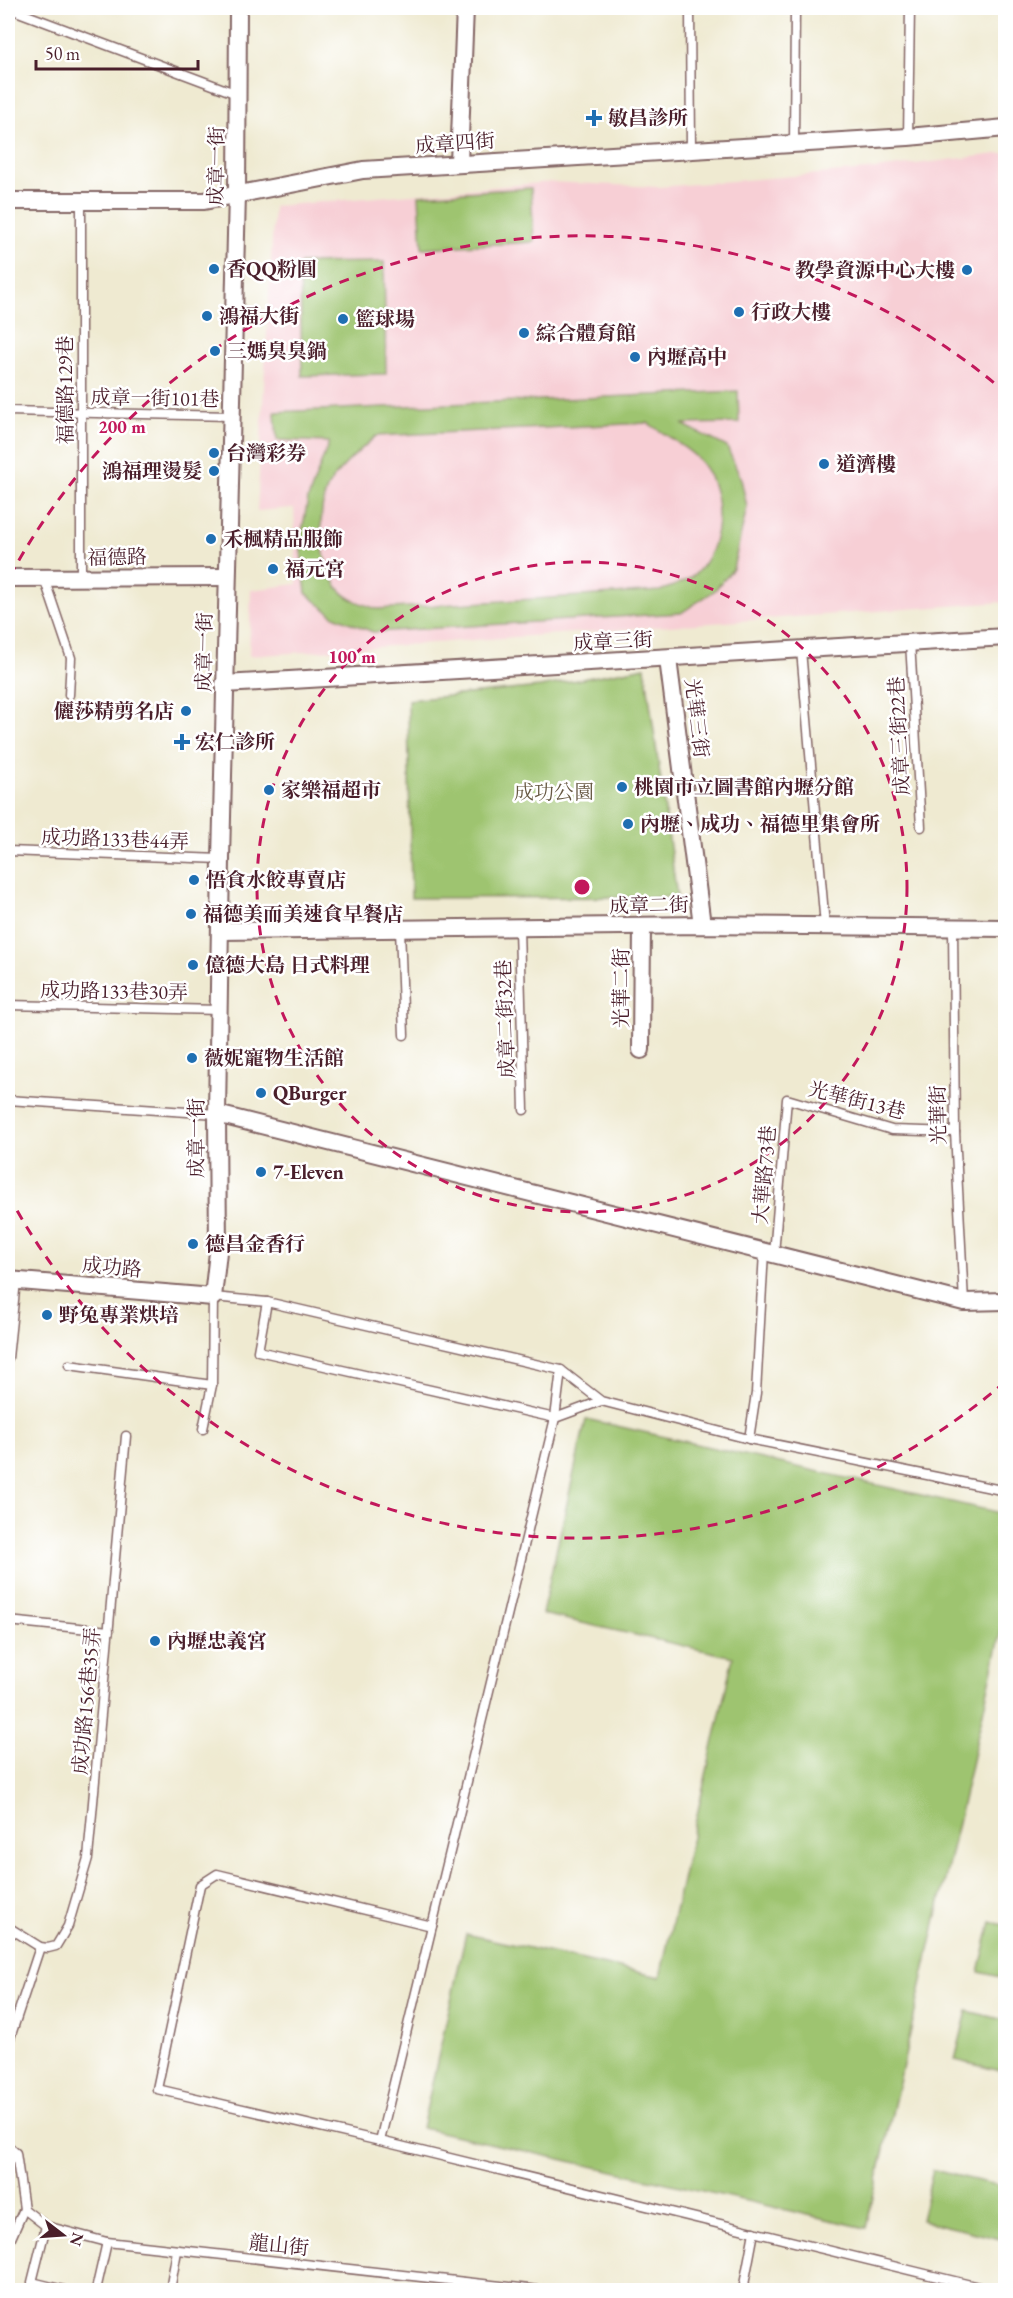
<svg xmlns="http://www.w3.org/2000/svg" width="1013" height="2298" font-family="'EB Garamond','Noto Serif TC',serif">
	<rect width="100%" height="100%" fill="#fff"/>
	<filter id="ink" filterUnits="userSpaceOnUse"><feTurbulence type="fractalNoise" baseFrequency=".0167" numOctaves="2"/><feDisplacementMap in="SourceGraphic" scale="12" xChannelSelector="R" yChannelSelector="G"/><feConvolveMatrix kernelMatrix="1 2 1 2 8 2 1 2 1" color-interpolation-filters="sRGB"/></filter>
	<filter id="wash" filterUnits="userSpaceOnUse"><feTurbulence type="fractalNoise" baseFrequency=".008" numOctaves="4" result="noise"/><feDisplacementMap in="SourceGraphic" scale="24" xChannelSelector="R" yChannelSelector="G"/><feGaussianBlur stdDeviation="1.35" result="paint"/><feColorMatrix in="noise" values="0 0 0 0 0 0 0 0 0 0 0 0 0 0 0 0 0 1.4 0 .05"/><feComposite in="paint" operator="in"/></filter>
	<g filter="url(#wash)">
		<rect width="100%" height="100%" fill="#efead1"/>
		<polygon fill="#f7cfd5" points="1005,153 1005,602 249,656 251,590 297,584 294,508 257,511 274,206 550,182 659,187 866,170"/>
		<g fill="#9ec46f" stroke="#74724d" stroke-width="1.5" fill-rule="evenodd">
			<polygon points="531,188 534,242 422,248 419,195"/>
			<polygon points="384,262 386,374 302,376 300,263"/>
			<path d="M738 391 739 423 682 424 727 447 741 479 747 507 733 569 714 591 681 613 373 632 334 616 306 593 300 542 308 499 329 442 277 440 275 412ZM648 423C664 434 683 445 697 458 726 487 725 548 694 575 685 583 670 587 660 591L377 609C362 604 345 599 337 586 320 561 317 520 326 491 333 473 361 449 376 436Z"/>
			<polygon points="645,667 677,897 411,898 408,700 540,687"/>
			<polygon points="586,1419 1005,1514 1005,1615 866,2228 422,2128 466,1934 660,1977 733,1657 542,1614"/>
			<polygon points="991,1922 1005,1925 1005,1978 979,1972"/>
			<polygon points="967,2011 1005,2020 1005,2072 955,2060"/>
			<polygon points="933,2170 1005,2187 1005,2240 921,2220"/>
		</g>
	</g>
	<g filter="url(#ink)">
		<g fill="none" stroke-linecap="round" stroke-linejoin="round">
			<g stroke="#846665" stroke-width="11">
				<g id="lane">
					<polyline points="8,8 237,94"/>
					<polyline points="690,8 691,151"/>
					<polyline points="908,137 910,8"/>
					<polyline points="794,144 795,8"/>
					<polyline points="81,201 81,578"/>
					<polyline points="8,411 230,416"/>
					<polyline points="44,578 71,658 69,695"/>
					<polyline points="910,642 921,827"/>
					<polyline points="801,650 825,926"/>
					<polyline points="8,851 221,859"/>
					<polyline points="953,927 955,1132 964,1302"/>
					<polyline points="519,928 524,1110"/>
					<polyline points="400,929 404,1035"/>
					<polyline points="8,1005 219,1010"/>
					<polyline points="8,1100 217,1114"/>
					<polyline points="774,1254 787,1099 892,1130 955,1132"/>
					<polyline points="8,1358 16,1281"/>
					<polyline points="69,1365 212,1385"/>
					<polyline points="561,1370 555,1418 380,2141 991,2290"/>
					<polyline points="601,1401 555,1418 258,1351 267,1302 561,1370 601,1401 749,1439 756,1393 764,1252"/>
					<polyline points="203,1429 212,1385 213,1297 267,1302"/>
					<polyline points="749,1439 1006,1491"/>
					<polyline points="8,1621 109,1631"/>
					<polyline points="8,1927 40,1947 48,1948 56,1946 68,1926 88,1858 126,1436"/>
					<polyline points="8,2044 40,1947"/>
					<polyline points="380,2141 157,2089 200,1885 217,1874 432,1926"/>
					<polyline points="8,2146 16,2153 24,2209 8,2245"/>
					<polyline points="24,2209 46,2226 107,2242 538,2290"/>
					<polyline points="46,2226 32,2282 64,2290"/>
					<polyline points="96,2290 107,2242"/>
					<polyline points="170,2290 177,2251"/>
					<polyline points="743,2290 754,2232"/>
				</g>
			</g>
			<g stroke="#846665" stroke-width="20">
				<g id="street">
					<polyline points="459,163 465,8"/>
					<polyline points="8,201 204,201 363,170 908,137 1006,128"/>
					<polyline points="8,578 227,577"/>
					<polyline points="668,659 702,925"/>
					<polyline points="224,684 1006,637"/>
					<polyline points="221,931 702,925 1006,928"/>
					<polyline points="641,1050 642,926"/>
					<polyline points="217,1114 964,1302 1006,1301"/>
					<polyline points="8,1280 213,1297 218,1252 217,1114 221,859 237,193 238,8"/>
				</g>
			</g>
			<use href="#lane" stroke="#fff" stroke-width="8"/>
			<use href="#street" stroke="#fff" stroke-width="16"/>
		</g>
	</g>
	<g fill="none" stroke="#c2185b" stroke-width="3" stroke-dasharray="10 8">
		<circle cx="582" cy="887" r="325"/>
		<path d="M1005 1382A651 651 0 0 1 10 1198M10 576A651 651 0 0 1 1005 392"/>
	</g>
	<g fill="#1f6fb2" stroke="#fff" stroke-width="2">
		<path d="M591 109h6v6h6v6h-6v6h-6v-6h-6v-6h6z"/>
		<circle cx="214" cy="269" r="6"/>
		<circle cx="967" cy="270" r="6"/>
		<circle cx="739" cy="312" r="6"/>
		<circle cx="207" cy="316" r="6"/>
		<circle cx="343" cy="319" r="6"/>
		<circle cx="524" cy="333" r="6"/>
		<circle cx="215" cy="351" r="6"/>
		<circle cx="635" cy="357" r="6"/>
		<circle cx="214" cy="453" r="6"/>
		<circle cx="824" cy="464" r="6"/>
		<circle cx="214" cy="471" r="6"/>
		<circle cx="211" cy="539" r="6"/>
		<circle cx="273" cy="569" r="6"/>
		<circle cx="186" cy="711" r="6"/>
		<path d="M179 733h6v6h6v6h-6v6h-6v-6h-6v-6h6z"/>
		<circle cx="622" cy="787" r="6"/>
		<circle cx="269" cy="790" r="6"/>
		<circle cx="628" cy="824" r="6"/>
		<circle cx="194" cy="880" r="6"/>
		<circle cx="191" cy="914" r="6"/>
		<circle cx="193" cy="965" r="6"/>
		<circle cx="192" cy="1058" r="6"/>
		<circle cx="261" cy="1093" r="6"/>
		<circle cx="261" cy="1172" r="6"/>
		<circle cx="193" cy="1244" r="6"/>
		<circle cx="47" cy="1315" r="6"/>
		<circle cx="155" cy="1641" r="6"/>
	</g>
	<g text-anchor="middle" stroke-width="5" stroke-linejoin="round" paint-order="stroke">
		<g font-size="20" font-weight="bold" fill="#4a1f2b" stroke="#fff" text-anchor="start">
			<text x="608" y="125">敏昌診所</text>
			<text x="226" y="276">香QQ粉圓</text>
			<text x="955" y="277" text-anchor="end">教學資源中心大樓</text>
			<text x="751" y="319">行政大樓</text>
			<text x="219" y="323">鴻福大街</text>
			<text x="355" y="326">籃球場</text>
			<text x="536" y="340">綜合體育館</text>
			<text x="227" y="358">三媽臭臭鍋</text>
			<text x="647" y="364">內壢高中</text>
			<text x="226" y="460">台灣彩券</text>
			<text x="836" y="471">道濟樓</text>
			<text x="202" y="478" text-anchor="end">鴻福理燙髮</text>
			<text x="223" y="546">禾楓精品服飾</text>
			<text x="285" y="576">福元宮</text>
			<text x="174" y="718" text-anchor="end">儷莎精剪名店</text>
			<text x="195" y="749">宏仁診所</text>
			<text x="634" y="794">桃園市立圖書館內壢分館</text>
			<text x="281" y="797">家樂福超市</text>
			<text x="640" y="831">內壢、成功、福德里集會所</text>
			<text x="206" y="887">悟食水餃專賣店</text>
			<text x="203" y="921">福德美而美速食早餐店</text>
			<text x="205" y="972">億德大島 日式料理</text>
			<text x="204" y="1065">薇妮寵物生活館</text>
			<text x="273" y="1100">QBurger</text>
			<text x="273" y="1179">7-Eleven</text>
			<text x="205" y="1251">德昌金香行</text>
			<text x="59" y="1322">野兔專業烘培</text>
			<text x="167" y="1648">內壢忠義宮</text>
		</g>
		<g font-size="20" fill="#4a1f2b" stroke="#fff">
			<text transform="translate(455 143) rotate(-4)" y="7">成章四街</text>
			<text transform="translate(216 166) rotate(-89)" y="7">成章一街</text>
			<text transform="translate(65 390) rotate(-90)" y="7">福德路129巷</text>
			<text transform="translate(155 398) rotate(1)" y="7">成章一街101巷</text>
			<text transform="translate(117 557) rotate(-1)" y="7">福德路</text>
			<text transform="translate(613 641) rotate(-3)" y="7">成章三街</text>
			<text transform="translate(204 652) rotate(-89)" y="7">成章一街</text>
			<text transform="translate(697 718) rotate(83)" y="7">光華三街</text>
			<text transform="translate(899 736) rotate(-93)" y="7">成章三街22巷</text>
			<text transform="translate(115 839) rotate(2)" y="7">成功路133巷44弄</text>
			<text transform="translate(649 905) rotate(-1)" y="7">成章二街</text>
			<text transform="translate(621 988) rotate(-90)" y="7">光華二街</text>
			<text transform="translate(114 991) rotate(1)" y="7">成功路133巷30弄</text>
			<text transform="translate(505 1019) rotate(-92)" y="7">成章二街32巷</text>
			<text transform="translate(857 1100) rotate(14)" y="7">光華街13巷</text>
			<text transform="translate(938 1115) rotate(-91)" y="7">光華街</text>
			<text transform="translate(196 1138) rotate(-90)" y="7">成章一街</text>
			<text transform="translate(764 1175) rotate(-85)" y="7">大華路73巷</text>
			<text transform="translate(112 1267) rotate(5)" y="7">成功路</text>
			<text transform="translate(86 1701) rotate(-85)" y="7">成功路156巷35弄</text>
			<text transform="translate(279 2245) rotate(6)" y="7">龍山街</text>
		</g>
		<g font-size="20" fill="#675943" stroke="#fff">
			<text x="554" y="799">成功公園</text>
		</g>
	</g>
	<circle cx="582" cy="887" r="9" fill="#c2185b" stroke="#fff" stroke-width="3"/>
	<g font-size="18" text-anchor="middle" font-weight="bold" fill="#c2185b" stroke="#fff" stroke-width="5" stroke-linejoin="round" paint-order="stroke">
		<text x="122" y="433">200 m</text>
		<text x="352" y="663">100 m</text>
	</g>
	<rect width="1013" height="2298" fill="none" stroke="#fff" stroke-width="30"/>
	<g transform="translate(63 2235) rotate(107)" stroke="#ffffff" stroke-width="4.5" paint-order="stroke">
	<path d="M0-4.5L10 22L0 15L-10 22Z" fill="#4a1f2b"/>
	<text y="-9" font-size="16" font-weight="bold" text-anchor="middle" fill="#4a1f2b">N</text>
	</g>
	<path d="M36 60v9h162v-9" fill="none" stroke="#4a1f2b" stroke-width="3"/>
	<text x="45" y="60" font-size="18" fill="#4a1f2b" stroke="#ffffff" stroke-width="4.5" paint-order="stroke">50 m</text>
</svg>
